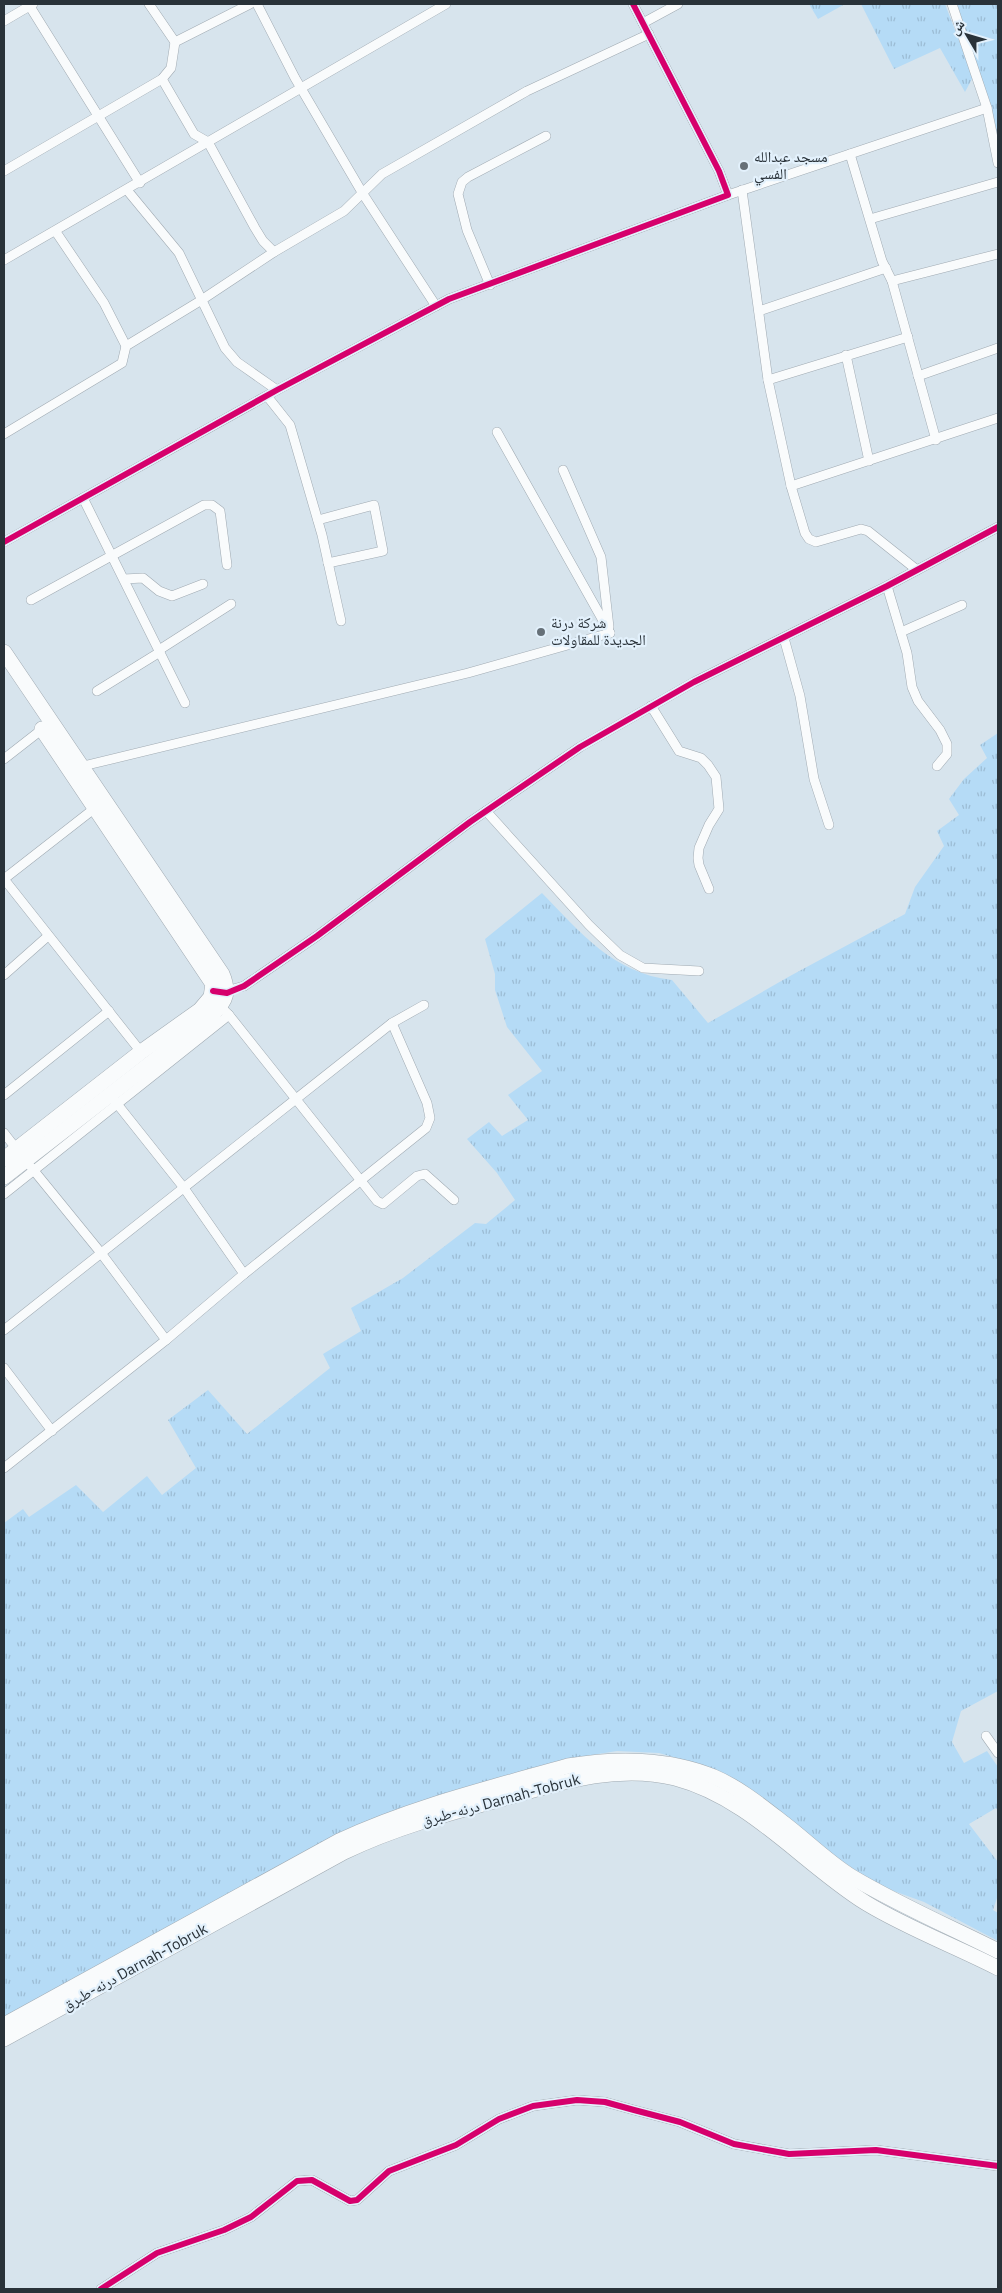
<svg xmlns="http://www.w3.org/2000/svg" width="1002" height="2293" font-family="'IBM Plex Sans','Noto Naskh Arabic',sans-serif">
	<defs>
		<pattern id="grass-tufts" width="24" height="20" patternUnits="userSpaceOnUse" patternTransform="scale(1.25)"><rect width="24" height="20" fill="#b5dbf6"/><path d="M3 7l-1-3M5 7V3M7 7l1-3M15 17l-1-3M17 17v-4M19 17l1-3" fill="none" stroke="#9cbcd4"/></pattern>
	</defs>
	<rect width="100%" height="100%" fill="#d7e4ed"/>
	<g fill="url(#grass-tufts)">
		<polygon points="809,4 845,4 818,19"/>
		<polygon points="861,4 945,4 973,77 965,92 940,48 894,69"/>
		<polygon points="957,4 998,4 998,137"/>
		<path d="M998 733V1691L961 1711 952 1742 964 1763 987 1751 998 1767V1811L996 1808 969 1824 998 1862V1895L993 1910 998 1913V1941L924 1902 877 1885 704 1766 659 1753 617 1751 579 1757 417 1807 4 2020V1523L23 1509 29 1517 76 1485 103 1512 147 1476 162 1495 196 1468 168 1420 208 1390 247 1434 330 1368 323 1354 361 1331 351 1308 403 1278 475 1223 486 1224 515 1200 497 1173 467 1139 489 1122 502 1136 528 1120 508 1095 542 1071 507 1027 495 990V974L485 939 542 893C581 933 613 973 672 980L708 1023 790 976 905 914 915 887 944 846 937 831 959 815 949 799 964 779 987 758 980 745Z"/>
	</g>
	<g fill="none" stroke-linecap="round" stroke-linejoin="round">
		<g stroke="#a0aab2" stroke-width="10">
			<g id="minor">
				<polyline points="149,4 175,42"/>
				<polyline points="257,4 295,78 363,194 436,306"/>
				<polyline points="952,4 987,108 998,163"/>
				<polyline points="29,5 140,183"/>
				<polyline points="4,21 33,4"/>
				<polyline points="643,23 678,4"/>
				<polyline points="162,79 194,134 208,142 255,228 263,241 274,252"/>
				<polyline points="850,154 882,261 892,281 936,440"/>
				<polyline points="4,171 162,79 171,68 175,42 250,4"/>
				<polyline points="127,190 179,253 225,348 237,362 277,390"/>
				<polyline points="742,190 768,380 791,486 805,533 809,539 816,542 861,529 868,531 917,570"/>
				<polyline points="728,195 987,108"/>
				<polyline points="870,219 998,182"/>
				<polyline points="56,232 104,303 126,346"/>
				<polyline points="4,260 446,4"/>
				<polyline points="892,281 998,254"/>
				<polyline points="490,285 467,230 458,194 462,182 468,177 546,136"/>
				<polyline points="759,311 886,268"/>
				<polyline points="846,355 869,461"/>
				<polyline points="918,376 998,348"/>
				<polyline points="768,380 908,337"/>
				<polyline points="267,396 290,425 322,535 341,621"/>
				<polyline points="497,432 610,633"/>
				<polyline points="4,434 122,363 126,346 200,301 274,252 344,211 382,174 527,91 649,34"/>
				<polyline points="563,470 601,557 609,627"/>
				<polyline points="791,486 998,418"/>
				<polyline points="83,498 185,703"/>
				<polyline points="318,520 374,505 383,551 328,563"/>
				<polyline points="4,542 277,390 449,299 728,195 719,171 633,4"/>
				<polyline points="124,579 143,578 159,591 172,596 203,584"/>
				<polyline points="887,586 907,653 912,687 918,701 940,730 947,744 947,754 937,766"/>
				<polyline points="31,600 204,505 212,505 220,511 227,565"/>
				<polyline points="901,632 962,605"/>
				<polyline points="784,638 800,696 814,779 829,825"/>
				<polyline points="159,650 231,604"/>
				<polyline points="97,691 160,652"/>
				<polyline points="651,706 679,751 701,758 708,765 716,777 719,809 709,825 699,848 698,858 699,865 709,889"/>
				<polyline points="4,759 45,727"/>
				<polyline points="79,767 468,673 610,633"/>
				<polyline points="486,811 589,925 620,955 643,968 699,971"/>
				<polyline points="4,879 141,1052"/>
				<polyline points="4,879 95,808"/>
				<polyline points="4,975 48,936"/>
				<polyline points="223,992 244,986 317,936 470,822 580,747 694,682 887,586 998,527"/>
				<polyline points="218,1004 229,1015 377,1201 383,1204 417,1176 425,1174 454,1200"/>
				<polyline points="4,1095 109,1011"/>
				<polyline points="114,1100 184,1188 244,1274"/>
				<polyline points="4,1133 18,1151"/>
				<polyline points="31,1167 101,1253 166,1340"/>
				<polyline points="4,1194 229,1015"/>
				<polyline points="4,1330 392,1023 424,1005"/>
				<polyline points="4,1368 52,1431"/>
				<polyline points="4,1468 166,1340 244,1274 426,1128 430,1118 427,1103 392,1023"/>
				<polyline points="986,1736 998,1753"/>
				<polyline points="101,2289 157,2253 224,2230 251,2217 297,2181 312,2180 350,2201 357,2200 389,2171 456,2145 499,2119 533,2106 577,2100 605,2102 634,2110 680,2122 734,2144 789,2154 876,2150 998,2166"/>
			</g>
		</g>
		<g stroke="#a0aab2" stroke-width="16">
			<g id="primary">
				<path d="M4 652 222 974C232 997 222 1005 205 1021L4 1177"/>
				<polyline points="4,1159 141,1052 200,1010 211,997 213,984 42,729"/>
			</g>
		</g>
		<g stroke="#a0aab2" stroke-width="16">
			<g id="trunk">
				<path d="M4 2025 339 1841C412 1807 490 1788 568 1766 615 1758 669 1758 714 1777 740 1788 764 1808 786 1825 808 1842 829 1863 852 1877 899 1905 950 1927 998 1951"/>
				<path d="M4 2039 344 1852C394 1828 445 1814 498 1800 555 1784 615 1763 675 1778 751 1798 802 1863 866 1903 907 1928 955 1946 998 1968"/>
			</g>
		</g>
		<use href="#minor" stroke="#f9fbfc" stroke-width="9"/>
		<use href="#primary" stroke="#f9fbfc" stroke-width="15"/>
		<use href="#trunk" stroke="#f9fbfc" stroke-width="15"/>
		<g stroke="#e3f1fc" stroke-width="9">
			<g id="cycleway">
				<polyline points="4,542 277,390 449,299 728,195 719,171 633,4"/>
				<polyline points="213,991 227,993 244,986 317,936 470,822 580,747 694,682 887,586 998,527"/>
				<polyline points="101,2289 157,2253 224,2230 251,2217 297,2181 312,2180 350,2201 357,2200 389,2171 456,2145 499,2119 533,2106 577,2100 605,2102 634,2110 680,2122 734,2144 789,2154 876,2150 998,2166"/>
			</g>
		</g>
		<use href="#cycleway" stroke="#d6006c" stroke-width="6"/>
	</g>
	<g fill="#667078" stroke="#e3f1fc" stroke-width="2">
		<circle cx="744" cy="166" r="5"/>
		<circle cx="541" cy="632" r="5"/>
	</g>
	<g text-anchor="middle" stroke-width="4.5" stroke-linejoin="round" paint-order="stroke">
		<g font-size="15" fill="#293239" stroke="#e3f1fc" text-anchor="start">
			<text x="754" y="162">مسجد عبدالله<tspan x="754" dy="17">الفسي</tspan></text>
			<text x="551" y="628">شركة درنة<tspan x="551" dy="17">الجديدة للمقاولات</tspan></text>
		</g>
		<g font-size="15" fill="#293239" stroke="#e3f1fc">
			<text transform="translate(501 1800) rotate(-15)" y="5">درنه-طبرق Darnah-Tobruk</text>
			<text transform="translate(135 1967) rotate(-29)" y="5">درنه-طبرق Darnah-Tobruk</text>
		</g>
	</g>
	<rect width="1002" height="2293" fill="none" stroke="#293239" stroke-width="10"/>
	<g transform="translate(967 35) rotate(308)" stroke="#e3f1fc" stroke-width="4" paint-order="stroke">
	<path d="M0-4L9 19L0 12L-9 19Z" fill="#293239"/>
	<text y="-8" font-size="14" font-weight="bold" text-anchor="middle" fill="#293239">ش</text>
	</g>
</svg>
